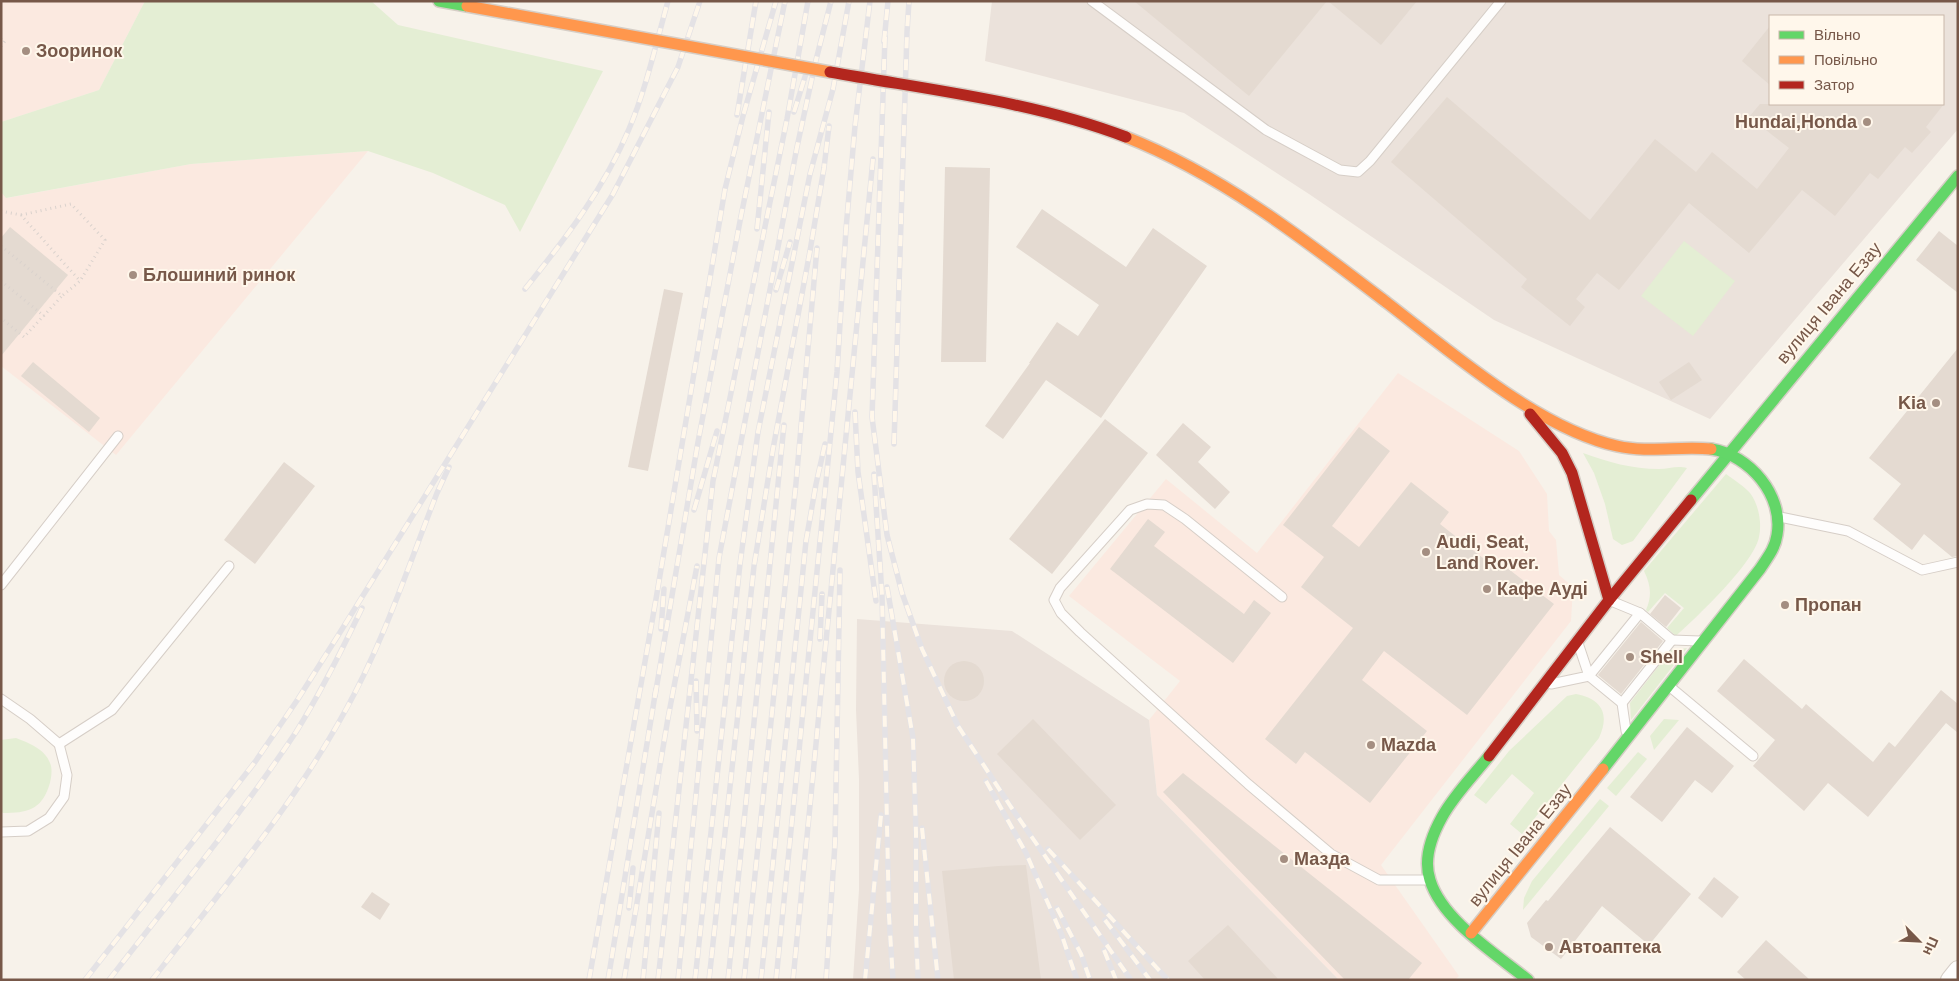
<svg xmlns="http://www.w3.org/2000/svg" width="1959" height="981" font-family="Helvetica,sans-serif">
	<rect width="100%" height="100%" fill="#f7f2ea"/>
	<g fill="#fbe9e0">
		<polygon points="1,1 145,1 99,90 1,122"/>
		<polygon points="368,151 116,455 1,366 1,192 7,198 191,164"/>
		<polygon points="1398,373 1519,451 1547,494 1549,531 1556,540 1559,575 1573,587 1571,621 1381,865 1459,976 1455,980 1339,980 1157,795 1149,720 1180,681 1069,596 1166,479 1257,553"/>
	</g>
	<g fill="#ebe2db" fill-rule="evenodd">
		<path d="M992 1H1958V129L1710 419 1494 320 1309 194 1184 113 985 61ZM1770 16H1943V104H1770Z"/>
		<polygon points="857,619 1012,631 1149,720 1157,795 1339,980 853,980 859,890 859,779 856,710"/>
	</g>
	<g fill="#e4eed4">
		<polygon points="145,1 371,1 398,25 603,71 520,232 505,205 433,173 368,151 191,164 6,198 1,192 1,122 99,90"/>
		<polygon points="1684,241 1735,281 1693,336 1641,296"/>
		<path d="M1583 453C1608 462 1632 469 1659 469 1669 469 1677 465 1687 468L1633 541 1622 545 1613 539 1605 504 1594 473Z"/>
		<path d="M1726 474C1734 480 1744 486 1750 493 1759 505 1762 523 1759 537 1754 563 1697 617 1676 636L1667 628 1684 608 1665 593 1648 612 1646 610C1652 596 1651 585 1644 571Z"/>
		<polygon points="1687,648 1631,720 1630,703 1671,650"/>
		<path d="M1576 694C1602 699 1610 714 1599 738L1522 834 1510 824 1534 793 1512 774 1486 804 1474 795 1509 751 1567 696Z"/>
		<polygon points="1664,719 1679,720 1654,750 1650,736"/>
		<path d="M16 738C29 743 45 749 50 763 53 769 51 780 49 786 41 810 27 813 3 813L1 811V740Z"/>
		<polygon points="1638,752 1647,759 1616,796 1607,788"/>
		<polygon points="1600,799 1609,806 1523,910 1524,898 1532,881"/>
	</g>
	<g fill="#e4dad1">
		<polygon points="1134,1 1327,1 1249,96"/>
		<polygon points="1328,1 1417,1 1381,45"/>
		<polygon points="1770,26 1770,85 1742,61"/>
		<polygon points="1447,97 1590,220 1655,139 1696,172 1712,152 1757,189 1789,148 1749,117 1760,104 1944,104 1926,127 1931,132 1912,153 1905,147 1878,179 1870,173 1835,216 1802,190 1749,253 1689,203 1619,290 1597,273 1576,299 1585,307 1570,326 1521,287 1527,279 1391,162"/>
		<polygon points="945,167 990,168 986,362 941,362"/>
		<polygon points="1042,209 1126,267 1153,228 1207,266 1101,418 1046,380 1003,439 985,426 1030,363 1029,363 1057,322 1078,336 1099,305 1016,247"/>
		<polygon points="10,227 68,275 1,356 1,238"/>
		<polygon points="1939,231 1958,246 1958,293 1916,260"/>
		<polygon points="664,289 683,293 648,471 628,467"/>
		<polygon points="1958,348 1958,556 1952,557 1924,534 1912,550 1873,519 1901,484 1869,458"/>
		<polygon points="33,362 100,418 89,432 21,376"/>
		<polygon points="1689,362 1702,380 1671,400 1659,382"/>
		<polygon points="1105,419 1148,453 1052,574 1009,539"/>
		<polygon points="1183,423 1211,447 1198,462 1230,492 1215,509 1156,455"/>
		<polygon points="1359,427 1390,451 1332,526 1359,547 1411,482 1449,512 1440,524 1488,562 1493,557 1554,604 1467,715 1384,651 1362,680 1427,731 1370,803 1305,752 1296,764 1265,739 1353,628 1301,587 1324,557 1283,525"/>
		<polygon points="284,462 315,486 255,564 224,540"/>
		<polygon points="1148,519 1165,532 1154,546 1244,614 1254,600 1271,613 1233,663 1110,569"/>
		<polygon points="1665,595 1681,608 1666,627 1650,614"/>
		<polygon points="1641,622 1663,641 1621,694 1598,675"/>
		<polygon points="1744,659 1802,709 1806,704 1873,762 1889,742 1895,747 1941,690 1958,704 1958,733 1946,723 1868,817 1828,783 1804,811 1753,766 1775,740 1717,691"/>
		<circle cx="964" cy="681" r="20"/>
		<polygon points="1033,719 1116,805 1080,840 997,754"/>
		<polygon points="1687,727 1734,766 1712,793 1695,780 1662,822 1630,797"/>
		<polygon points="1183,773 1422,963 1408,980 1345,980 1163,792"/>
		<polygon points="1610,827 1691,894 1649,945 1602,906 1561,959 1531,937 1527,923 1546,900 1548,901"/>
		<polygon points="1026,865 1041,980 954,980 942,871 998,866"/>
		<polygon points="1714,877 1739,897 1722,918 1698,898"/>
		<polygon points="372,892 390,904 380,920 361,907"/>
		<polygon points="1228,925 1279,980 1205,980 1188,961"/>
		<polygon points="1766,940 1810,980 1746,980 1737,972"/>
	</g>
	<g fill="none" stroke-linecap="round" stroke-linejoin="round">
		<g stroke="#d6cec7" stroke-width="11">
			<g id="lane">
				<polyline points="1092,1 1266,130 1340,170 1358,172 1370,161 1501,1"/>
				<polyline points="1780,517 1848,531 1922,570 1958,562"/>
				<polyline points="1,585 118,436"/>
				<polyline points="1282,597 1185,519 1164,505 1147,504 1130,510 1060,588 1054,600 1061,613 1080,632 1248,784 1331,854 1379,880 1427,880"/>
				<polyline points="1611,601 1640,613"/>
				<polyline points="1672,640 1700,641"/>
				<polyline points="1551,684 1589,676 1640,613 1672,640 1622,703 1589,676 1579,646"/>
				<polyline points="1669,686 1753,756"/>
				<polyline points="1,699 30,719 59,744 67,775 64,797 49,818 28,831 1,832"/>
				<polyline points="1622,703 1626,731"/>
				<polyline points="59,744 112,710 229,566"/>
			</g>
		</g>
		<g stroke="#d6cec7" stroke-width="20">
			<polyline id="street" points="1950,980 1958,970"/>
		</g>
		<g stroke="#d6cec6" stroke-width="14">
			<g id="fast">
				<polyline points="439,1 467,6"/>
				<polyline points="1691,500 1958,176"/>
				<path d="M1489 756C1473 776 1454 795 1442 817 1432 835 1423 859 1430 880 1442 920 1496 954 1528 980"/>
				<path d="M1603 769 1760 569C1767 558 1775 549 1777 535 1784 496 1750 455 1711 449"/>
			</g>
		</g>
		<g stroke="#d6cec6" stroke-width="14">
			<g id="slow">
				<path d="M1386 302C1450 351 1537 428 1617 446 1648 453 1679 446 1711 449"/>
				<polyline points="1471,933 1603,769"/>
			</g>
		</g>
		<g stroke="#d6cec6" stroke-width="14">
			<g id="jam">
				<polyline points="1530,414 1562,453 1572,473 1609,600"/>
				<polyline points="1489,756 1609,600 1691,500"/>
			</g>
		</g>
		<g stroke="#dad2cd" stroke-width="3" stroke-dasharray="1 4" stroke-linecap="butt">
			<polyline points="1,39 5,41 1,46"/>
			<polyline points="1,211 21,215 80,281 62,296"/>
			<polyline points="21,215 71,204 105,240 80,281"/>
			<polyline points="1,246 62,296 24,337 1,318"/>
			<polyline points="1,281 44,316"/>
		</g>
		<use href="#lane" stroke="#fefdfc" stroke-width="9"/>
		<use href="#street" stroke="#fefdfc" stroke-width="18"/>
		<use href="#fast" stroke="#63d668" stroke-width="11"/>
		<use href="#slow" stroke="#ff974d" stroke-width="11"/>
		<use href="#jam" stroke="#b3261e" stroke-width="11"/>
		<g stroke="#e4e2e5" stroke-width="5.5">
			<g id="rail">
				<polyline points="885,37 872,417 887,535 902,593 922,649 958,726 1011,807 1131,980"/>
				<polyline points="884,42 888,1"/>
				<polyline points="794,112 808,67"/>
				<polyline points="737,115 756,1"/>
				<polyline points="757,229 769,112"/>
				<path d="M525 289C565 239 604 189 629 129 646 89 656 44 668 1"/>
				<polyline points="776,290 790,242"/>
				<polyline points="855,412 858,472 876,601"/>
				<polyline points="894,444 907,32 909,1"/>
				<polyline points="874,474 882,595 889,916 893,980"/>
				<polyline points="694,510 717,431"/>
				<polyline points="887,587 913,738 916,833 916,931 918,980"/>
				<polyline points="661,629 664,589"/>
				<polyline points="820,639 822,594"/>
				<polyline points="696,681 697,731"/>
				<polyline points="655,696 698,442 741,216 785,1"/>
				<polyline points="986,781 1026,853 1061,933 1077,980"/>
				<polyline points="922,828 938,980"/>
				<polyline points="1048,849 1168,980"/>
				<polyline points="629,908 633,868"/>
				<polyline points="1057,908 1081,954 1090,980"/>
				<polyline points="1105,920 1150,980"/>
				<polyline points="1104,950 1116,980"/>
				<polyline points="85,980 255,762 298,699 339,634 613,194 678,67 700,1"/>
				<path d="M109 980C172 898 239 818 296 732 321 692 342 650 362 608"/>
				<path d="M152 980C219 893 291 809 344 713 383 644 408 567 437 493L449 467"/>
				<polyline points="589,980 656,599 725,189 743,116 776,1"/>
				<polyline points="608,980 656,689"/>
				<polyline points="624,980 668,718 697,566"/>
				<polyline points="643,980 659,813"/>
				<polyline points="658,980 713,481 787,119 808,1"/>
				<polyline points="678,980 719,558 797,147 816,60 831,1"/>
				<polyline points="695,980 740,564 758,432 810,174 833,89 849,1"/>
				<polyline points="709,980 754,566 773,449 810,251 824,168 829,126"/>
				<polyline points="728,980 784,425"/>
				<polyline points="744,980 796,483 817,248"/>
				<polyline points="761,980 806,541 816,484 825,444"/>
				<polyline points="776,980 837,372 846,229 855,126 870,1"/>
				<polyline points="793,980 873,159"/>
				<polyline points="826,980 835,843 840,570"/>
				<polyline points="865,980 881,815"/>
			</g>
		</g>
		<use href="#rail" stroke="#fff7eb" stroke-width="4" stroke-dasharray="11" stroke-linecap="butt"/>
		<g stroke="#d6cec6" stroke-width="14" stroke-linecap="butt">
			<g id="slow-bridge">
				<polyline points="467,6 830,72"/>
				<path d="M1126 137C1222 175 1305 240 1386 302"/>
			</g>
		</g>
		<g stroke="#d6cec6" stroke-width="14" stroke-linecap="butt">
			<path id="jam-bridge" d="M830 72C929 90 1032 101 1126 137"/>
		</g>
		<use href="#slow-bridge" stroke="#ff974d" stroke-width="11"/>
		<use href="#jam-bridge" stroke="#b3261e" stroke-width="11"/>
	</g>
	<g fill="#a48e81" stroke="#fff7eb" stroke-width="2">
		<circle cx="26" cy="51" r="5"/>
		<circle cx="1867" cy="122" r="5"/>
		<circle cx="133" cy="275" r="5"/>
		<circle cx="1936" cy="403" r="5"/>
		<circle cx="1426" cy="552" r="5"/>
		<circle cx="1487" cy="589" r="5"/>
		<circle cx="1785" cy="605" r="5"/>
		<circle cx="1630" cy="657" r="5"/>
		<circle cx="1371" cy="745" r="5"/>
		<circle cx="1284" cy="859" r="5"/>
		<circle cx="1549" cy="947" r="5"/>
	</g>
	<g text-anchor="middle" stroke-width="4" stroke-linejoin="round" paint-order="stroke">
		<g font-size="18" font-weight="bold" fill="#775849" stroke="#fff7eb" text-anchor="start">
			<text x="36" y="57">Зооринок</text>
			<text x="1857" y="128" text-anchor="end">Hundai,Honda</text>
			<text x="143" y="281">Блошиний ринок</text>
			<text x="1926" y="409" text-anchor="end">Kia</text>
			<text x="1436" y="548">Audi, Seat,<tspan x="1436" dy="21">Land Rover.</tspan></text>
			<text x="1497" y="595">Кафе Ауді</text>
			<text x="1795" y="611">Пропан</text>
			<text x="1640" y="663">Shell</text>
			<text x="1381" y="751">Mazda</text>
			<text x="1294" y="865">Мазда</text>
			<text x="1559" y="953">Автоаптека</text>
		</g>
		<g font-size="18" fill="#775849" stroke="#fff7eb">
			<text transform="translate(1829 303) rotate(-50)" y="6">вулиця Івана Езау</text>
			<text transform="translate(1520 845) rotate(-51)" y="6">вулиця Івана Езау</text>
		</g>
	</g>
	<rect width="1959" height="981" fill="none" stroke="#775849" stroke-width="5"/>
	<rect x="1769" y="15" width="175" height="90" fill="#fff7eb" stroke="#c9b7aa"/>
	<rect x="1779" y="31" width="25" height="8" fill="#63d668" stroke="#c9b7aa"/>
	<text x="1814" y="40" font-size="15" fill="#775849">Вільно</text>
	<rect x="1779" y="56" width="25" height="8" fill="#ff974d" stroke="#c9b7aa"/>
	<text x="1814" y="65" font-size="15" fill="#775849">Повільно</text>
	<rect x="1779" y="81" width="25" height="8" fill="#b3261e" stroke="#c9b7aa"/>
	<text x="1814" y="90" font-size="15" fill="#775849">Затор</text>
	<g transform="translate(1919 941) rotate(114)" stroke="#fff7eb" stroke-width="4" paint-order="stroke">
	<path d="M0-4L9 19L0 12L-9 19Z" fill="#775849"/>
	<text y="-8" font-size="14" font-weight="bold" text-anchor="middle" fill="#775849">Пн</text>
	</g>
</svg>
